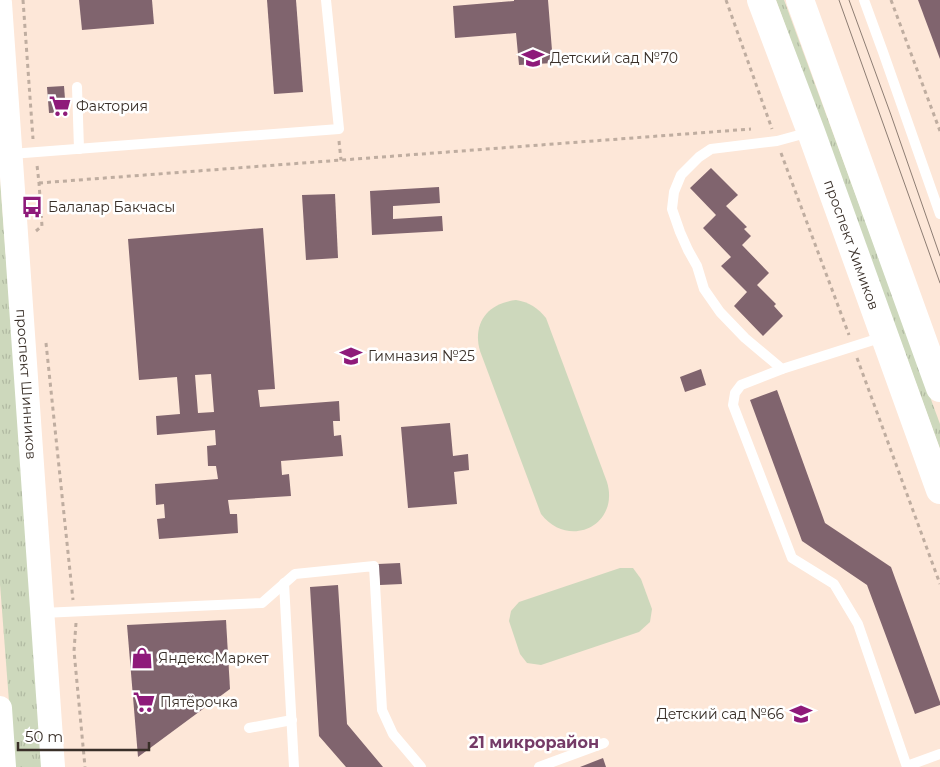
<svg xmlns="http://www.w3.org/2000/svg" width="940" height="767" font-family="Montserrat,sans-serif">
	<defs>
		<pattern id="grass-tufts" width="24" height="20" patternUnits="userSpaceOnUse" patternTransform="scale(1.25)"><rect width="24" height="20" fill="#cdd8bc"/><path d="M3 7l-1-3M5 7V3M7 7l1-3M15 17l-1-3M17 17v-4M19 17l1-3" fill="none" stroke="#b1baa2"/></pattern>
	</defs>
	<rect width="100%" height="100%" fill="#fde7d8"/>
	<g fill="url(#grass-tufts)">
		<polygon points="776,0 784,0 940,424 940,449"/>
		<polygon points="0,179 45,767 14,767 0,584"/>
	</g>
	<g fill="#cdd8bc">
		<path d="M516 300C529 302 538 308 546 318L607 482C620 525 569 550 541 514L480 351C472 323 488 303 516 300Z"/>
		<polygon points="620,568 633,568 641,579 652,609 650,622 639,632 541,665 527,663 520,654 509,621 511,611 519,602"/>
	</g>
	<g fill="#80646e" fill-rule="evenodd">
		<polygon points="79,0 152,0 154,24 82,30"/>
		<polygon points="267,0 296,0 303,92 274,94"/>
		<polygon points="514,0 548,0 553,63 519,65 516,33 455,38 453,6 514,1"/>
		<polygon points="918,0 940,0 940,59"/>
		<polygon points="64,86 66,112 49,113 47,87"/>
		<polygon points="711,168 738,195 726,206 747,227 744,229 751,236 742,245 769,273 757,285 776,304 774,306 783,316 763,336 734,306 747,292 721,266 731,257 703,228 716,215 690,188"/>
		<polygon points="439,187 440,203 393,206 393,219 442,216 443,231 372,235 370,191"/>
		<polygon points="335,194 338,258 306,260 302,195"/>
		<path d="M263 228 275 389 258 390 260 407 339 401 340 421H333L334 436 341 435 343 456 281 461 282 475 289 474 291 496 228 500 230 514H237L238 533 159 539 157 519 165 518 164 504 156 505 155 484 218 479 216 466H208L207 446 216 445 215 430 157 435 156 416 180 414 177 377 139 380 128 239ZM211 374 214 412 198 413 195 375Z"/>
		<polygon points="701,369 706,385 685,392 680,377"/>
		<polygon points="777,390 825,523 891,567 940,702 940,705 915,714 867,585 802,541 750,400"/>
		<polygon points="450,423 453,456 468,454 469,470 454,472 457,504 408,508 401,427"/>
		<polygon points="400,563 402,584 380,585 378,564"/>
		<polygon points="338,585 347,724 383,767 346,767 319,736 310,587"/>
		<polygon points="226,620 230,689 138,757 127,625"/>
		<polygon points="603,758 606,767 580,767"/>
	</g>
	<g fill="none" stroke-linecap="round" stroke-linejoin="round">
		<g stroke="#bfada0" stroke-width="3" stroke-dasharray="4 4" stroke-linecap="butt">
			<polyline points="23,0 33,139"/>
			<polyline points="726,0 772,129"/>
			<polyline points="891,0 940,131"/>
			<polyline points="339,141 341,160"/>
			<polyline points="781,153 849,335"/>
			<polyline points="39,183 751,129"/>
			<polyline points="36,231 42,226 39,183 37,165"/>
			<polyline points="46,343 73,600"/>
			<polyline points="857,358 940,584"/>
			<polyline points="76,623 74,651 85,767"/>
		</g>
		<g stroke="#fff" stroke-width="10">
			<polyline points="864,0 883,52 940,214"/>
			<polyline points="77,87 79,149"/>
			<polyline points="810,132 777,141 711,149 699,157 681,175 674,192 672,209 680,232 688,250 697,266 704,289 720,312 745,338 782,369 883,337"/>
			<polyline points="11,154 339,129 326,0"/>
			<polyline points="782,369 741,385 735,393 733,405 792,558 834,584 858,624 907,767"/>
			<polyline points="284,583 294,767"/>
			<polyline points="42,613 262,603 295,574 374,566 382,710 393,734 421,767"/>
			<polyline points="249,728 292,720"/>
			<polyline points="907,766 940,754"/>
			<polyline points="539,767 604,743"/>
		</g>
		<g stroke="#fff" stroke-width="24">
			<path id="s1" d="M0 3 53 767"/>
			<polyline points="0,708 4,767"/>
		</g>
		<g stroke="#fff" stroke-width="28">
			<path id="s2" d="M761 0 811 132 940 490"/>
			<polyline points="800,0 940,388"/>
		</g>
		<g stroke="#8d7d73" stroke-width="1">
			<polyline points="839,0 940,283"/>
			<polyline points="849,0 891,115 940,256"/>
		</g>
	</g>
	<defs>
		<g id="school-bare" transform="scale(1.725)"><path d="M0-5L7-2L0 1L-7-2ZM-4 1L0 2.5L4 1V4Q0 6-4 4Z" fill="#8e1a7a" stroke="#fff" stroke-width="2.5" paint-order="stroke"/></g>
		<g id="supermarket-bare" transform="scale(1.725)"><path d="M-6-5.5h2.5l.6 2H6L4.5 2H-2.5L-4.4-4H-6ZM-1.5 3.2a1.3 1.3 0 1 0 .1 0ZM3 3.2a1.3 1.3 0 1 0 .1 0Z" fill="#8e1a7a" stroke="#fff" stroke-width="2.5" paint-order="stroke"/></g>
		<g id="bus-bare" transform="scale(1.725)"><path d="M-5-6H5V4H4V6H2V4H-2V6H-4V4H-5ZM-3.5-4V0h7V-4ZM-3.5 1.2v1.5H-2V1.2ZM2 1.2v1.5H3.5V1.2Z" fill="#8e1a7a" stroke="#fff" stroke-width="2.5" paint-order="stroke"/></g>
		<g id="shop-bare" transform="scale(1.725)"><path d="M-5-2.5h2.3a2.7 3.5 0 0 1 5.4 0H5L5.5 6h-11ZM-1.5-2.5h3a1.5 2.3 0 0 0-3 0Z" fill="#8e1a7a" stroke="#fff" stroke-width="2.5" paint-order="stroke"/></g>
	</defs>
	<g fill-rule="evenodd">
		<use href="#school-bare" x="533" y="58"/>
		<use href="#supermarket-bare" x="60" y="106"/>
		<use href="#bus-bare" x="32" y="207"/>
		<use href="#school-bare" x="351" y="356"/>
		<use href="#shop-bare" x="142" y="658"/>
		<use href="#supermarket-bare" x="144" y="702"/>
		<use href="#school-bare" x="801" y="714"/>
	</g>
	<g text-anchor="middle" stroke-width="5" stroke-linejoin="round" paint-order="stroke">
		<g font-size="14" fill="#392f28" stroke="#fff" text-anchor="start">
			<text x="550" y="63">Детский сад №70</text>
			<text x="76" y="111">Фактория</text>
			<text x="48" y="212">Балалар Бакчасы</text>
			<text x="368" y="361">Гимназия №25</text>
			<text x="158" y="663">Яндекс.Маркет</text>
			<text x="160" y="707">Пятёрочка</text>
			<text x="784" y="719" text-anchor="end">Детский сад №66</text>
		</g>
		<g font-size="14" fill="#392f28" stroke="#fff">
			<text dy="5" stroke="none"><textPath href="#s2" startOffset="261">проспект Химиков</textPath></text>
			<text dy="5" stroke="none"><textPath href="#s1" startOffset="382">проспект Шинников</textPath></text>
		</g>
		<g font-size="16" font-weight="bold" fill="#753b67" stroke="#fff">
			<text x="534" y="748">21 микрорайон</text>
		</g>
	</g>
	<path d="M18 742v8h131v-8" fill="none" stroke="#392f28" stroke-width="2.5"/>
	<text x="25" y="742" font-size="15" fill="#392f28" stroke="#ffffff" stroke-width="4" paint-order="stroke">50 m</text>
</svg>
